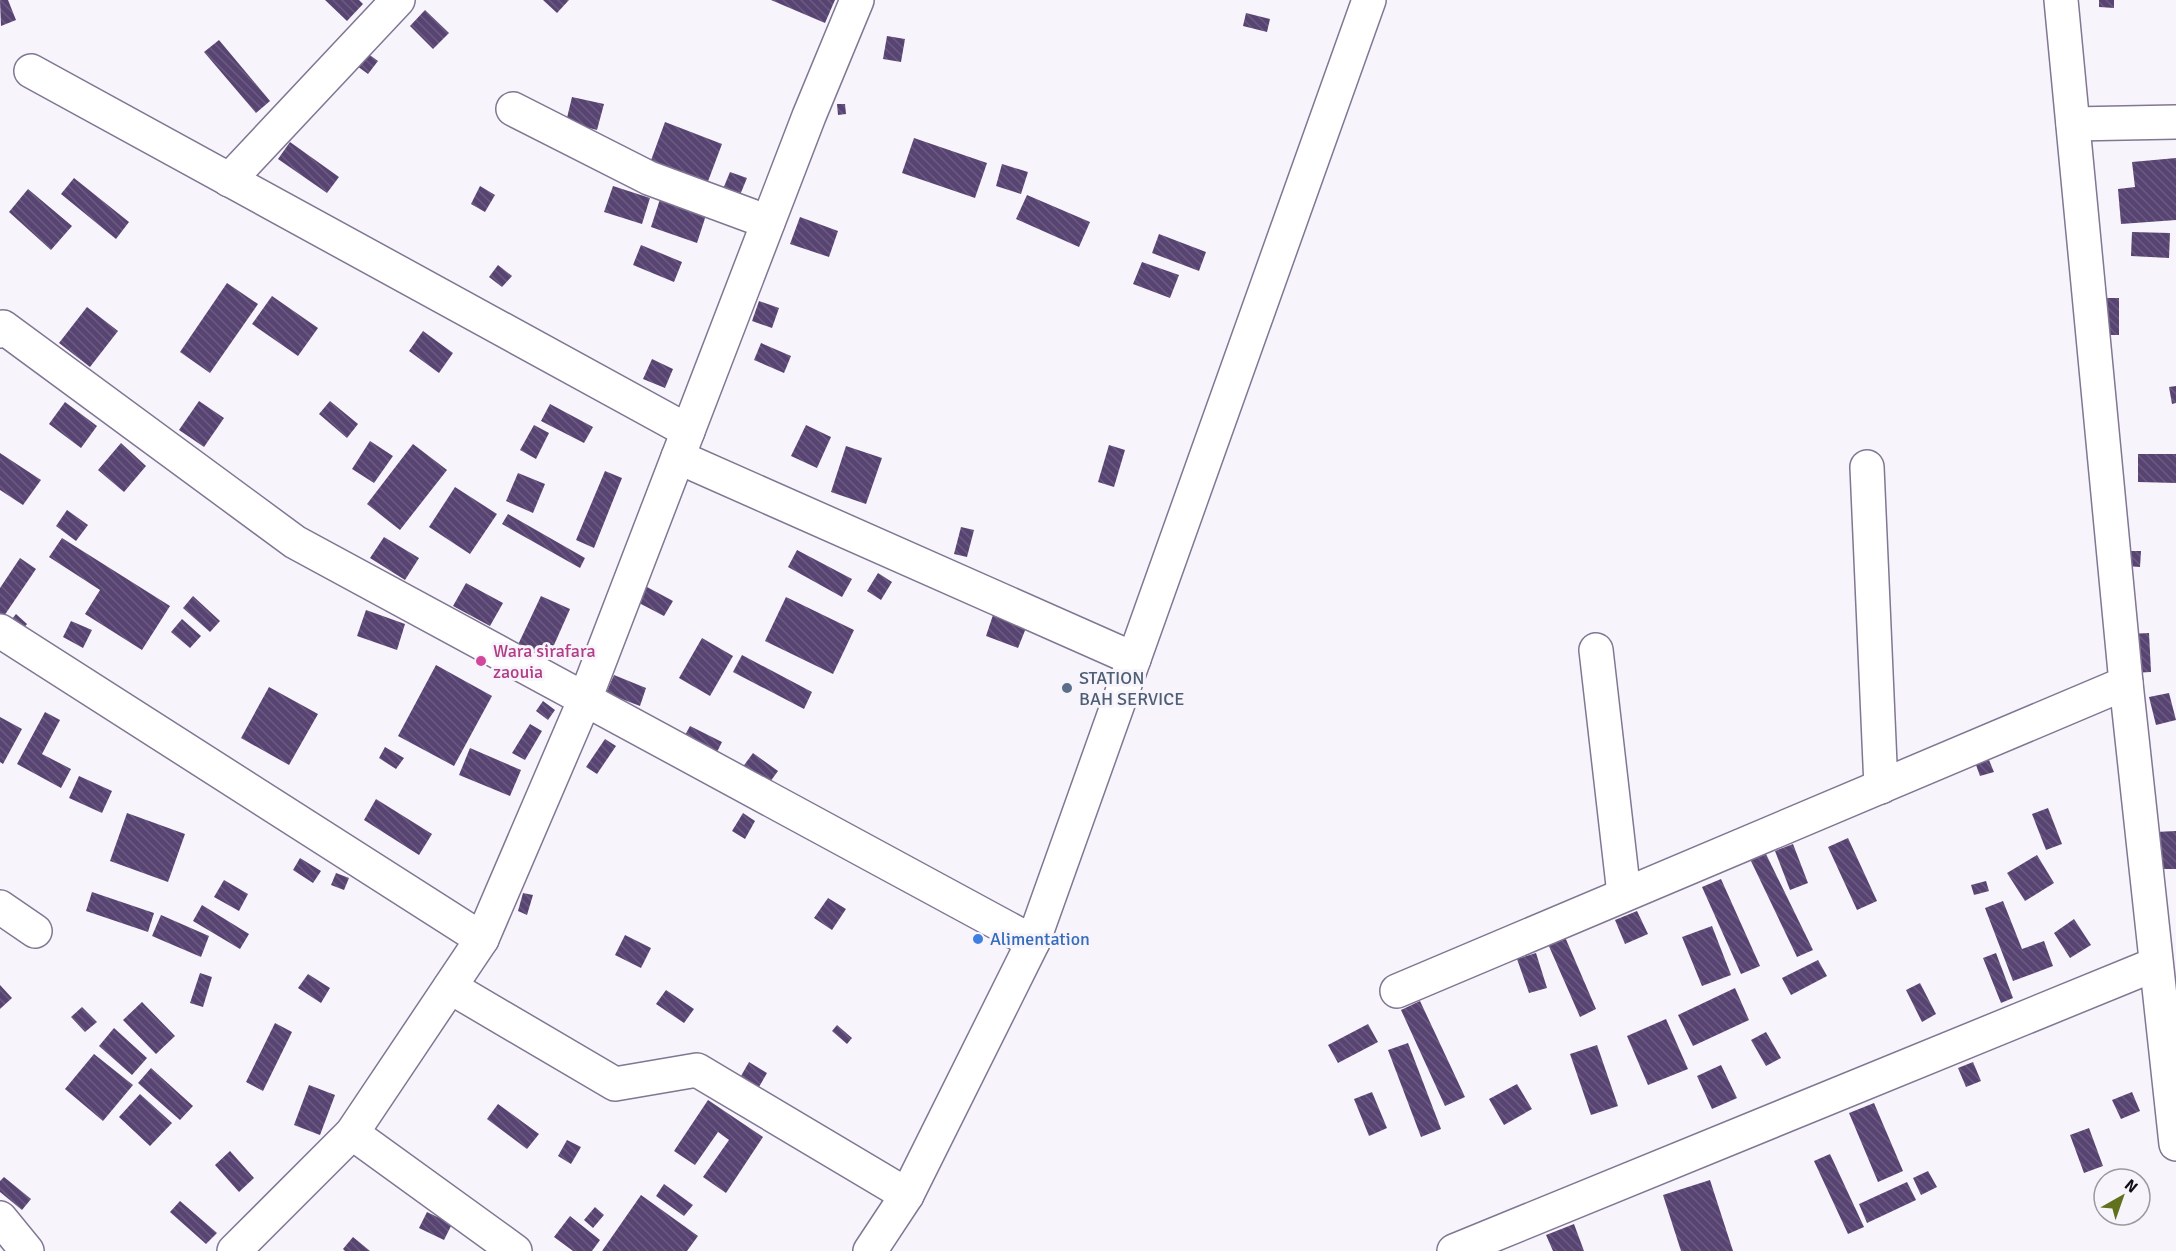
<svg xmlns="http://www.w3.org/2000/svg" width="2176" height="1251" font-family="Signika,sans-serif">
	<defs>
		<pattern id="building-back-hatch" width="6" height="6" patternUnits="userSpaceOnUse" patternTransform="scale(1.5)"><rect width="6" height="6" fill="#584472"/><path d="M-1 5l2 2M0 0l6 6M5-1l2 2" fill="none" stroke="#6b5b80"/></pattern>
	</defs>
	<rect width="100%" height="100%" fill="#f7f5fb"/>
	<g fill="url(#building-back-hatch)">
		<polygon points="0,0 8,0 16,20 1,26"/>
		<polygon points="325,0 359,0 363,4 347,21"/>
		<polygon points="543,0 569,0 557,13"/>
		<polygon points="771,0 835,0 825,23"/>
		<polygon points="2099,0 2114,0 2114,8 2099,7"/>
		<polygon points="425,10 449,33 433,49 410,26"/>
		<polygon points="1246,13 1270,19 1267,32 1243,26"/>
		<polygon points="887,36 905,39 901,62 883,59"/>
		<polygon points="219,40 270,101 256,113 204,52"/>
		<polygon points="367,53 378,61 368,74 357,66"/>
		<polygon points="572,97 604,104 597,130 566,122"/>
		<polygon points="837,104 845,104 846,114 838,115"/>
		<polygon points="665,122 722,144 707,184 650,163"/>
		<polygon points="914,138 987,163 975,198 902,173"/>
		<polygon points="290,142 339,177 327,193 278,159"/>
		<polygon points="2176,158 2176,220 2121,224 2118,189 2135,187 2132,162"/>
		<polygon points="1002,164 1028,172 1021,194 996,186"/>
		<polygon points="730,172 747,178 740,195 723,189"/>
		<polygon points="74,178 129,222 116,239 61,194"/>
		<polygon points="480,186 495,195 485,212 471,204"/>
		<polygon points="613,186 650,198 642,224 604,212"/>
		<polygon points="28,189 72,226 51,250 9,212"/>
		<polygon points="662,193 708,209 697,243 651,227"/>
		<polygon points="1027,195 1090,222 1079,247 1016,219"/>
		<polygon points="800,217 838,231 829,257 790,244"/>
		<polygon points="2132,232 2170,233 2169,258 2131,256"/>
		<polygon points="1159,234 1206,252 1199,271 1152,253"/>
		<polygon points="641,245 682,262 674,282 633,265"/>
		<polygon points="1142,262 1179,275 1170,298 1133,284"/>
		<polygon points="498,265 512,276 502,287 489,277"/>
		<polygon points="227,283 258,304 210,373 180,352"/>
		<polygon points="272,296 318,328 298,356 252,324"/>
		<polygon points="2102,298 2119,298 2119,335 2103,335"/>
		<polygon points="759,301 779,308 772,328 752,321"/>
		<polygon points="87,307 118,331 90,367 59,343"/>
		<polygon points="423,331 453,353 439,373 409,351"/>
		<polygon points="761,343 791,356 784,373 754,360"/>
		<polygon points="652,359 673,369 665,388 643,379"/>
		<polygon points="2176,386 2176,403 2172,404 2169,387"/>
		<polygon points="199,401 224,418 204,447 179,430"/>
		<polygon points="330,401 358,424 347,438 319,414"/>
		<polygon points="65,402 97,426 81,448 49,424"/>
		<polygon points="550,404 593,427 584,443 541,421"/>
		<polygon points="534,425 549,433 536,459 520,450"/>
		<polygon points="806,425 831,437 817,468 791,456"/>
		<polygon points="370,441 393,456 374,483 352,469"/>
		<polygon points="121,443 146,466 124,492 98,470"/>
		<polygon points="413,444 447,470 400,530 367,504"/>
		<polygon points="1109,445 1125,450 1114,487 1098,482"/>
		<polygon points="846,446 882,458 866,504 831,492"/>
		<polygon points="0,453 41,480 23,505 0,490"/>
		<polygon points="2138,454 2176,454 2176,483 2138,482"/>
		<polygon points="605,471 622,478 594,548 576,540"/>
		<polygon points="518,473 545,484 533,513 506,501"/>
		<polygon points="455,487 497,514 470,554 429,527"/>
		<polygon points="67,510 88,525 76,541 56,526"/>
		<polygon points="508,514 585,558 580,568 502,524"/>
		<polygon points="961,527 974,530 967,557 954,554"/>
		<polygon points="384,537 419,558 405,580 370,558"/>
		<polygon points="62,538 170,606 142,650 85,614 100,590 49,557"/>
		<polygon points="797,550 852,579 842,597 788,567"/>
		<polygon points="2127,551 2141,551 2140,567 2126,566"/>
		<polygon points="20,558 36,569 4,616 0,614 0,588"/>
		<polygon points="878,573 892,582 881,600 867,591"/>
		<polygon points="466,583 503,603 490,626 453,606"/>
		<polygon points="647,587 673,601 664,616 639,603"/>
		<polygon points="193,596 220,621 210,632 183,608"/>
		<polygon points="541,596 570,609 546,663 516,649"/>
		<polygon points="786,597 854,630 833,674 765,641"/>
		<polygon points="366,610 405,624 397,650 357,636"/>
		<polygon points="16,614 27,624 18,635 7,625"/>
		<polygon points="993,615 1026,628 1018,648 986,636"/>
		<polygon points="182,619 201,636 190,648 171,632"/>
		<polygon points="71,621 92,630 83,648 63,637"/>
		<polygon points="2149,633 2151,672 2131,673 2129,634"/>
		<polygon points="702,638 733,656 710,696 679,678"/>
		<polygon points="742,655 812,692 804,709 733,672"/>
		<polygon points="436,665 492,696 454,766 398,736"/>
		<polygon points="614,675 646,688 640,706 606,693"/>
		<polygon points="269,687 318,714 289,765 241,738"/>
		<polygon points="2169,693 2176,720 2156,725 2149,697"/>
		<polygon points="543,701 555,710 548,720 536,711"/>
		<polygon points="45,712 60,720 42,754 71,769 61,788 17,764"/>
		<polygon points="0,717 22,729 3,764 0,762"/>
		<polygon points="530,724 542,731 525,760 512,753"/>
		<polygon points="690,726 722,742 716,754 684,737"/>
		<polygon points="605,739 616,746 597,774 586,767"/>
		<polygon points="385,747 404,758 396,769 379,758"/>
		<polygon points="470,748 521,770 510,796 459,775"/>
		<polygon points="753,753 778,771 767,786 742,768"/>
		<polygon points="1989,760 1994,772 1980,776 1976,765"/>
		<polygon points="79,776 112,791 102,813 69,798"/>
		<polygon points="376,799 432,834 419,855 364,820"/>
		<polygon points="2048,808 2062,844 2046,850 2032,814"/>
		<polygon points="127,813 185,834 168,882 110,861"/>
		<polygon points="743,813 755,821 745,839 732,831"/>
		<polygon points="2176,831 2176,869 2157,869 2155,832"/>
		<polygon points="1848,838 1877,901 1857,910 1828,847"/>
		<polygon points="1793,844 1808,883 1790,890 1775,851"/>
		<polygon points="1765,852 1813,950 1797,957 1750,859"/>
		<polygon points="2037,855 2054,883 2025,901 2007,873"/>
		<polygon points="300,858 321,871 313,883 293,870"/>
		<polygon points="336,873 349,878 344,890 331,885"/>
		<polygon points="1721,879 1760,966 1741,974 1702,887"/>
		<polygon points="224,880 248,894 239,911 214,897"/>
		<polygon points="1986,881 1989,891 1974,895 1971,885"/>
		<polygon points="92,892 154,913 148,932 86,911"/>
		<polygon points="523,893 533,895 527,915 518,911"/>
		<polygon points="828,898 846,909 832,930 814,918"/>
		<polygon points="2003,901 2022,949 2044,941 2053,966 2013,981 1985,908"/>
		<polygon points="202,905 249,934 240,949 193,921"/>
		<polygon points="1637,911 1648,934 1625,944 1615,920"/>
		<polygon points="161,915 209,936 201,957 152,936"/>
		<polygon points="2074,919 2091,945 2070,958 2054,933"/>
		<polygon points="1712,926 1731,975 1702,986 1682,937"/>
		<polygon points="625,935 651,948 641,968 615,955"/>
		<polygon points="1565,937 1596,1009 1580,1017 1548,944"/>
		<polygon points="1536,953 1547,988 1529,993 1517,959"/>
		<polygon points="1996,953 2013,998 2001,1003 1983,958"/>
		<polygon points="1818,960 1827,976 1791,995 1782,978"/>
		<polygon points="200,973 212,977 203,1007 190,1003"/>
		<polygon points="308,974 330,988 321,1003 298,988"/>
		<polygon points="1920,983 1936,1014 1922,1022 1906,990"/>
		<polygon points="0,985 12,998 0,1009"/>
		<polygon points="1735,988 1749,1020 1693,1046 1678,1015"/>
		<polygon points="666,990 694,1009 684,1023 656,1004"/>
		<polygon points="1420,1001 1465,1097 1445,1106 1401,1010"/>
		<polygon points="142,1002 175,1036 156,1054 123,1020"/>
		<polygon points="82,1007 97,1022 85,1032 71,1017"/>
		<polygon points="1666,1019 1688,1069 1648,1085 1627,1036"/>
		<polygon points="275,1023 292,1032 263,1091 246,1082"/>
		<polygon points="1368,1024 1378,1042 1338,1063 1328,1045"/>
		<polygon points="837,1025 852,1038 847,1044 832,1031"/>
		<polygon points="114,1028 147,1058 132,1075 99,1046"/>
		<polygon points="1766,1032 1781,1058 1766,1066 1751,1040"/>
		<polygon points="1408,1043 1441,1129 1421,1137 1388,1050"/>
		<polygon points="1597,1045 1618,1106 1591,1115 1570,1054"/>
		<polygon points="94,1054 133,1085 103,1121 65,1089"/>
		<polygon points="749,1062 767,1073 759,1087 741,1076"/>
		<polygon points="1973,1062 1981,1081 1966,1087 1958,1068"/>
		<polygon points="1721,1065 1737,1098 1712,1109 1697,1076"/>
		<polygon points="151,1068 193,1106 180,1120 138,1083"/>
		<polygon points="1517,1084 1532,1109 1504,1125 1489,1099"/>
		<polygon points="309,1085 335,1095 320,1135 294,1125"/>
		<polygon points="1372,1092 1387,1128 1369,1136 1354,1099"/>
		<polygon points="2132,1092 2140,1111 2121,1119 2112,1100"/>
		<polygon points="140,1094 172,1123 150,1146 119,1117"/>
		<polygon points="708,1100 763,1137 726,1193 703,1177 729,1140 718,1132 695,1165 674,1151"/>
		<polygon points="1874,1103 1903,1171 1878,1182 1849,1113"/>
		<polygon points="498,1104 539,1134 527,1149 487,1119"/>
		<polygon points="2089,1128 2103,1166 2084,1173 2070,1135"/>
		<polygon points="567,1140 581,1147 571,1164 558,1156"/>
		<polygon points="230,1151 254,1178 239,1192 215,1165"/>
		<polygon points="1830,1154 1864,1227 1848,1234 1814,1161"/>
		<polygon points="1928,1171 1937,1187 1921,1195 1913,1178"/>
		<polygon points="4,1177 31,1199 22,1210 0,1192 0,1181"/>
		<polygon points="1710,1180 1733,1251 1681,1251 1663,1195"/>
		<polygon points="1907,1182 1916,1200 1867,1223 1859,1204"/>
		<polygon points="664,1184 693,1205 684,1216 656,1196"/>
		<polygon points="641,1195 698,1236 687,1251 602,1251"/>
		<polygon points="180,1201 217,1233 206,1244 170,1212"/>
		<polygon points="595,1207 604,1215 593,1228 584,1220"/>
		<polygon points="427,1212 452,1224 444,1240 419,1228"/>
		<polygon points="570,1216 600,1240 592,1251 573,1251 554,1237"/>
		<polygon points="1574,1224 1584,1251 1553,1251 1546,1235"/>
		<polygon points="353,1237 370,1251 345,1251 343,1249"/>
	</g>
	<g fill="none" stroke-linecap="round" stroke-linejoin="round">
		<g stroke="#817693" stroke-width="36">
			<g id="street">
				<polyline points="2061,0 2126,683 2176,1144"/>
				<polyline points="31,71 688,431"/>
				<polyline points="513,109 649,178 768,222"/>
				<polyline points="2073,124 2176,122"/>
				<polyline points="229,180 398,0"/>
				<polyline points="0,331 3,327 295,542 1033,942"/>
				<polyline points="678,457 1134,659"/>
				<polyline points="1867,467 1881,787"/>
				<polyline points="0,631 482,939"/>
				<polyline points="1596,650 1624,894"/>
				<polyline points="0,907 35,931"/>
				<polyline points="450,987 615,1084 697,1070 907,1195"/>
				<polyline points="1397,991 2126,683"/>
				<polyline points="352,1133 515,1251"/>
				<polyline points="0,1218 27,1251"/>
				<polyline points="234,1251 352,1133 482,939 585,699 809,116 857,0"/>
				<polyline points="870,1251 907,1195 1033,942 1369,0"/>
				<polyline points="1454,1251 2156,964"/>
			</g>
		</g>
		<use href="#street" stroke="#fff" stroke-width="33"/>
	</g>
	<circle fill="#d1479c" stroke="#f7f5fb" stroke-width="2" cx="481" cy="661" r="6"/>
	<circle fill="#5c6f8a" stroke="#f7f5fb" stroke-width="2" cx="1067" cy="688" r="6"/>
	<circle fill="#3f7fe0" stroke="#f7f5fb" stroke-width="2" cx="978" cy="939" r="6"/>
	<g text-anchor="middle" stroke-width="6" stroke-linejoin="round" paint-order="stroke">
		<g font-size="18" fill="#b23c85" stroke="#f7f5fb" text-anchor="start">
			<text x="493" y="657">Wara sirafara<tspan x="493" dy="21">zaouia</tspan></text>
		</g>
		<g font-size="18" fill="#4e5e75" stroke="#f7f5fb" text-anchor="start">
			<text x="1079" y="684">STATION<tspan x="1079" dy="21">BAH SERVICE</tspan></text>
		</g>
		<g font-size="18" fill="#366cbe" stroke="#f7f5fb" text-anchor="start">
			<text x="990" y="945">Alimentation</text>
		</g>
	</g>
	<g transform="translate(2122 1197) rotate(40)"><circle r="28" fill="#f7f5fb" stroke="#9b98a0" stroke-width="1.5"/>
	<path d="M0-4.5L10 22L0 15L-10 22Z" fill="#62711d"/>
	<text y="-9" font-size="16" font-weight="bold" text-anchor="middle" fill="#120d18">N</text>
	</g>
</svg>
